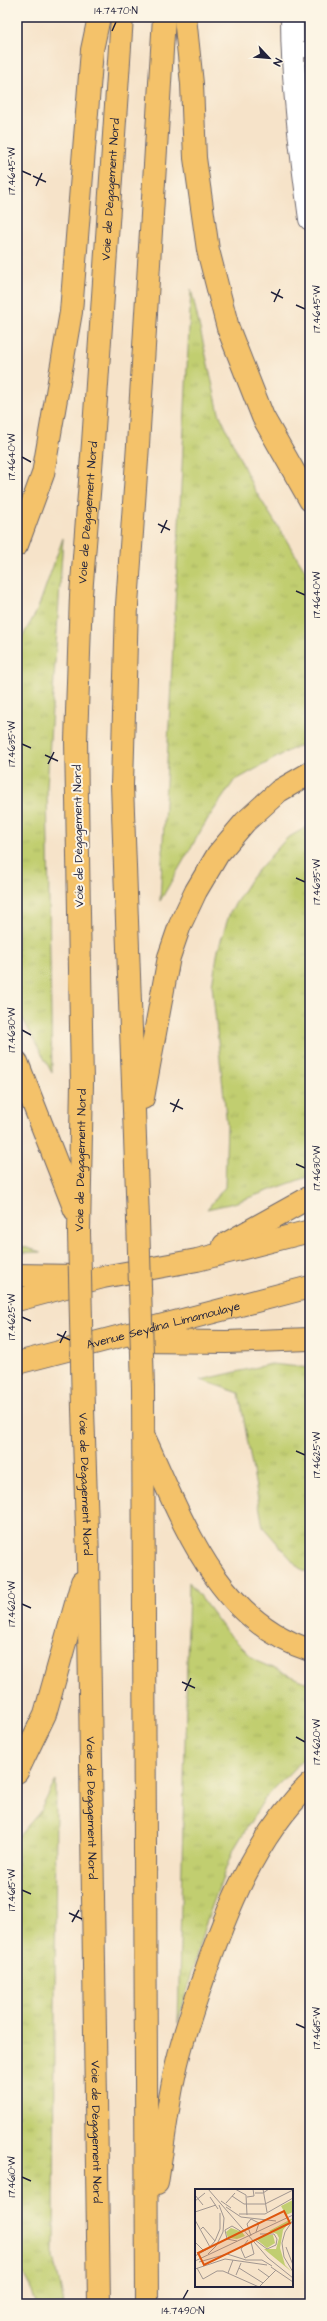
<svg xmlns="http://www.w3.org/2000/svg" width="327" height="2321" font-family="'Architects Daughter',sans-serif">
	<defs>
		<pattern id="grass-tufts" width="24" height="20" patternUnits="userSpaceOnUse"><rect width="24" height="20" fill="#c1ce70"/><path d="M3 7l-1-3M5 7V3M7 7l1-3M15 17l-1-3M17 17v-4M19 17l1-3" fill="none" stroke="#a6b162"/></pattern>
	</defs>
	<rect width="100%" height="100%" fill="#fcf5e5"/>
	<filter id="ink" filterUnits="userSpaceOnUse"><feTurbulence type="fractalNoise" baseFrequency=".025" numOctaves="2"/><feDisplacementMap in="SourceGraphic" scale="8" xChannelSelector="R" yChannelSelector="G"/><feConvolveMatrix kernelMatrix="1 2 1 2 8 2 1 2 1" color-interpolation-filters="sRGB"/></filter>
	<filter id="wash" filterUnits="userSpaceOnUse"><feTurbulence type="fractalNoise" baseFrequency=".012" numOctaves="4" result="noise"/><feDisplacementMap in="SourceGraphic" scale="16" xChannelSelector="R" yChannelSelector="G"/><feGaussianBlur stdDeviation="0.9" result="paint"/><feColorMatrix in="noise" values="0 0 0 0 0 0 0 0 0 0 0 0 0 0 0 0 0 1.4 0 .05"/><feComposite in="paint" operator="in"/></filter>
	<g filter="url(#wash)">
		<rect width="100%" height="100%" fill="#f6e3c9"/>
		<g fill="url(#grass-tufts)" stroke="#727856">
			<polygon points="191,289 219,413 253,487 310,578 310,742 290,750 234,781 207,820 160,901"/>
			<polygon points="63,538 47,787 52,1073 17,1008 17,646 37,611"/>
			<polygon points="310,825 310,1176 234,1203 207,1209 225,1187 227,1125 212,985 218,950 230,912 252,877 286,839"/>
			<polygon points="17,1245 41,1252 17,1253"/>
			<polygon points="271,1364 310,1368 310,1573 299,1568 263,1527 239,1393 201,1380"/>
			<polygon points="189,1582 226,1631 256,1661 310,1684 310,1752 265,1798 232,1852 205,1925 178,2023"/>
			<polygon points="56,1780 54,2256 64,2304 36,2304 32,2291 17,2261 17,1838 39,1813"/>
		</g>
	</g>
	<g filter="url(#ink)">
		<g fill="none" stroke-linecap="round" stroke-linejoin="round">
			<g stroke="#6c666d" stroke-width="17">
				<polyline id="service" points="292,49 310,50"/>
			</g>
			<g stroke="#6c666d" stroke-width="24">
				<path id="minor" d="M292 17C292 85 301 152 310 219"/>
			</g>
			<g stroke="#6c666d" stroke-width="24">
				<g id="trunk">
					<polyline points="185,17 192,84 195,158 208,250 228,328 263,417 310,500"/>
					<polyline points="17,545 43,474 71,312 92,50 99,17"/>
					<polyline points="17,1062 75,1210"/>
					<polyline points="143,1098 169,957 180,925 196,891 218,854 245,822 279,791 310,773"/>
					<polyline points="138,1219 122,785 127,605 138,445 164,17"/>
					<path id="s1" d="M79 1232 82 1083 76 741 81 595 93 443 122 17"/>
					<polyline points="224,1245 310,1197"/>
					<polyline points="17,1275 78,1276"/>
					<polyline points="17,1300 103,1277 197,1260 310,1231"/>
					<polyline points="138,1341 226,1342 310,1339"/>
					<path id="s2" d="M17 1363 310 1287"/>
					<polyline points="143,1388 147,2304"/>
					<path id="s3" d="M83 1409 88 1558 99 2304"/>
					<path d="M146 1441C183 1522 217 1620 310 1650"/>
					<polyline points="17,1772 45,1714 82,1582"/>
					<path d="M157 2183C163 2146 167 2109 175 2072 181 2042 192 2011 202 1982 226 1911 255 1837 310 1784"/>
				</g>
			</g>
			<use href="#service" stroke="#fff" stroke-width="15"/>
			<use href="#minor" stroke="#fff" stroke-width="22"/>
			<use href="#trunk" stroke="#f4c26a" stroke-width="22"/>
			<g stroke="#6c666d" stroke-width="24" stroke-linecap="butt">
				<g id="trunk-bridge">
					<polyline points="138,1219 143,1388"/>
					<polyline points="79,1232 83,1409"/>
				</g>
			</g>
			<use href="#trunk-bridge" stroke="#f4c26a" stroke-width="22"/>
		</g>
	</g>
	<path fill="none" stroke="#22223b" stroke-width="1.5" d="M112 31 116 22M22 171 31 175M33 176 46 182M36 186 42 173M271 292 283 298M274 302 280 289M296 305 305 309M22 457 31 462M158 524 170 530M161 533 167 520M296 591 305 595M22 744 31 748M45 755 58 761M48 764 54 752M296 878 305 882M22 1030 31 1035M170 1103 183 1109M173 1112 179 1099M296 1164 305 1168M22 1317 31 1321M57 1334 70 1340M60 1343 66 1331M296 1451 305 1455M22 1604 31 1608M182 1682 195 1688M185 1691 191 1678M296 1737 305 1742M22 1890 31 1894M69 1913 82 1919M72 1922 79 1910M296 2024 305 2028M22 2177 31 2181M183 2299 188 2290"/>
	<g text-anchor="middle" stroke-width="4" stroke-linejoin="round" paint-order="stroke">
		<g font-size="12" fill="#22223b" stroke="#fcf5e5">
			<text dy="4" stroke="none"><textPath href="#s1" startOffset="1044">Voie de Dégagement Nord</textPath></text>
			<text dy="4" stroke="none"><textPath href="#s1" startOffset="720">Voie de Dégagement Nord</textPath></text>
			<text transform="translate(78 836) rotate(-91)" y="4">Voie de Dégagement Nord</text>
			<text dy="4" stroke="none"><textPath href="#s1" startOffset="72">Voie de Dégagement Nord</textPath></text>
			<text dy="4" stroke="none"><textPath href="#s2" startOffset="151">Avenue Seydina Limamoulaye</textPath></text>
			<text dy="4" stroke="none"><textPath href="#s3" startOffset="75">Voie de Dégagement Nord</textPath></text>
			<text dy="4" stroke="none"><textPath href="#s3" startOffset="399">Voie de Dégagement Nord</textPath></text>
			<text dy="4" stroke="none"><textPath href="#s3" startOffset="723">Voie de Dégagement Nord</textPath></text>
		</g>
	</g>
	<g transform="translate(195 2189)">
		<rect width="98" height="98" fill="#f6e3c9"/>
		<path d="M98 29 88 41 85 59 90 76 97 83 69 60H81L84 49 82 45 74 42ZM36 39 47 43 50 47 42 50 33 49 31 43ZM71 46H78L80 54 72 59 61 50Z" fill="#c1ce70"/>
		<path d="M98 11V23L91 26 86 17Z" fill="#c1ce70"/>
		<path fill="none" stroke="#a19690" stroke-width="1" d="M13 0 73 69 98 89M40 0 51 6 52 26M68 0 72 23M60 4H68L74 0M0 6 8 16M37 7 49 15H70L98 1M15 8 23 20M52 8 59 7 58 0M0 12 10 4M26 12 36 19M31 14 40 4M31 18 46 28 81 32M0 23 21 16M44 25H70L98 9M0 31 15 58M98 31 90 43 87 54 89 68 98 83M6 40 8 38 20 52M56 47 52 35 56 30 64 34 61 43M53 51 46 60 50 69 59 65 56 53M60 51 72 60 81 56 82 50 79 45H65M42 52 32 50 30 41 37 37 47 43M0 53 9 62M91 58 98 76M13 65 21 57 28 43 29 29 24 16M0 67 14 59 20 52 25 40V24M0 72 98 26M4 73 32 65 51 71H67L77 77M76 78 98 93M2 79 8 90 22 82H28L64 98M44 79 68 94M0 80 30 70 72 76M63 80 74 88M33 84 38 71M41 86 46 74M64 98 81 81"/>
		<path fill="#de560e" fill-opacity="0.15" stroke="#de560e" stroke-width="2" d="M89 22 95 34 9 76 3 64Z"/>
		<rect width="98" height="98" fill="none" stroke="#22223b" stroke-width="2"/>
	</g>
	<rect width="327" height="2321" fill="none" stroke="#fcf5e5" stroke-width="44"/>
	<g transform="translate(269 58) rotate(116)" stroke="#fcf5e5" stroke-width="3" paint-order="stroke">
	<path d="M0-3L7 15L0 10L-7 15Z" fill="#22223b"/>
	<text y="-6" font-size="11" font-weight="bold" text-anchor="middle" fill="#22223b">N</text>
	</g>
	<rect x="22" y="22" width="283" height="2277" fill="none" stroke="#22223b" stroke-width="1.5"/>
	<g font-size="10" text-anchor="middle" fill="#22223b">
		<text x="116" y="14">14.7470°N</text>
		<text transform="translate(11 171) rotate(-90)" y="4">17.4645°W</text>
		<text transform="translate(316 309) rotate(-90)" y="4">17.4645°W</text>
		<text transform="translate(11 457) rotate(-90)" y="4">17.4640°W</text>
		<text transform="translate(316 595) rotate(-90)" y="4">17.4640°W</text>
		<text transform="translate(11 744) rotate(-90)" y="4">17.4635°W</text>
		<text transform="translate(316 882) rotate(-90)" y="4">17.4635°W</text>
		<text transform="translate(11 1030) rotate(-90)" y="4">17.4630°W</text>
		<text transform="translate(316 1168) rotate(-90)" y="4">17.4630°W</text>
		<text transform="translate(11 1317) rotate(-90)" y="4">17.4625°W</text>
		<text transform="translate(316 1455) rotate(-90)" y="4">17.4625°W</text>
		<text transform="translate(11 1604) rotate(-90)" y="4">17.4620°W</text>
		<text transform="translate(316 1742) rotate(-90)" y="4">17.4620°W</text>
		<text transform="translate(11 1890) rotate(-90)" y="4">17.4615°W</text>
		<text transform="translate(316 2028) rotate(-90)" y="4">17.4615°W</text>
		<text transform="translate(11 2177) rotate(-90)" y="4">17.4610°W</text>
		<text x="183" y="2314">14.7490°N</text>
	</g>
</svg>
